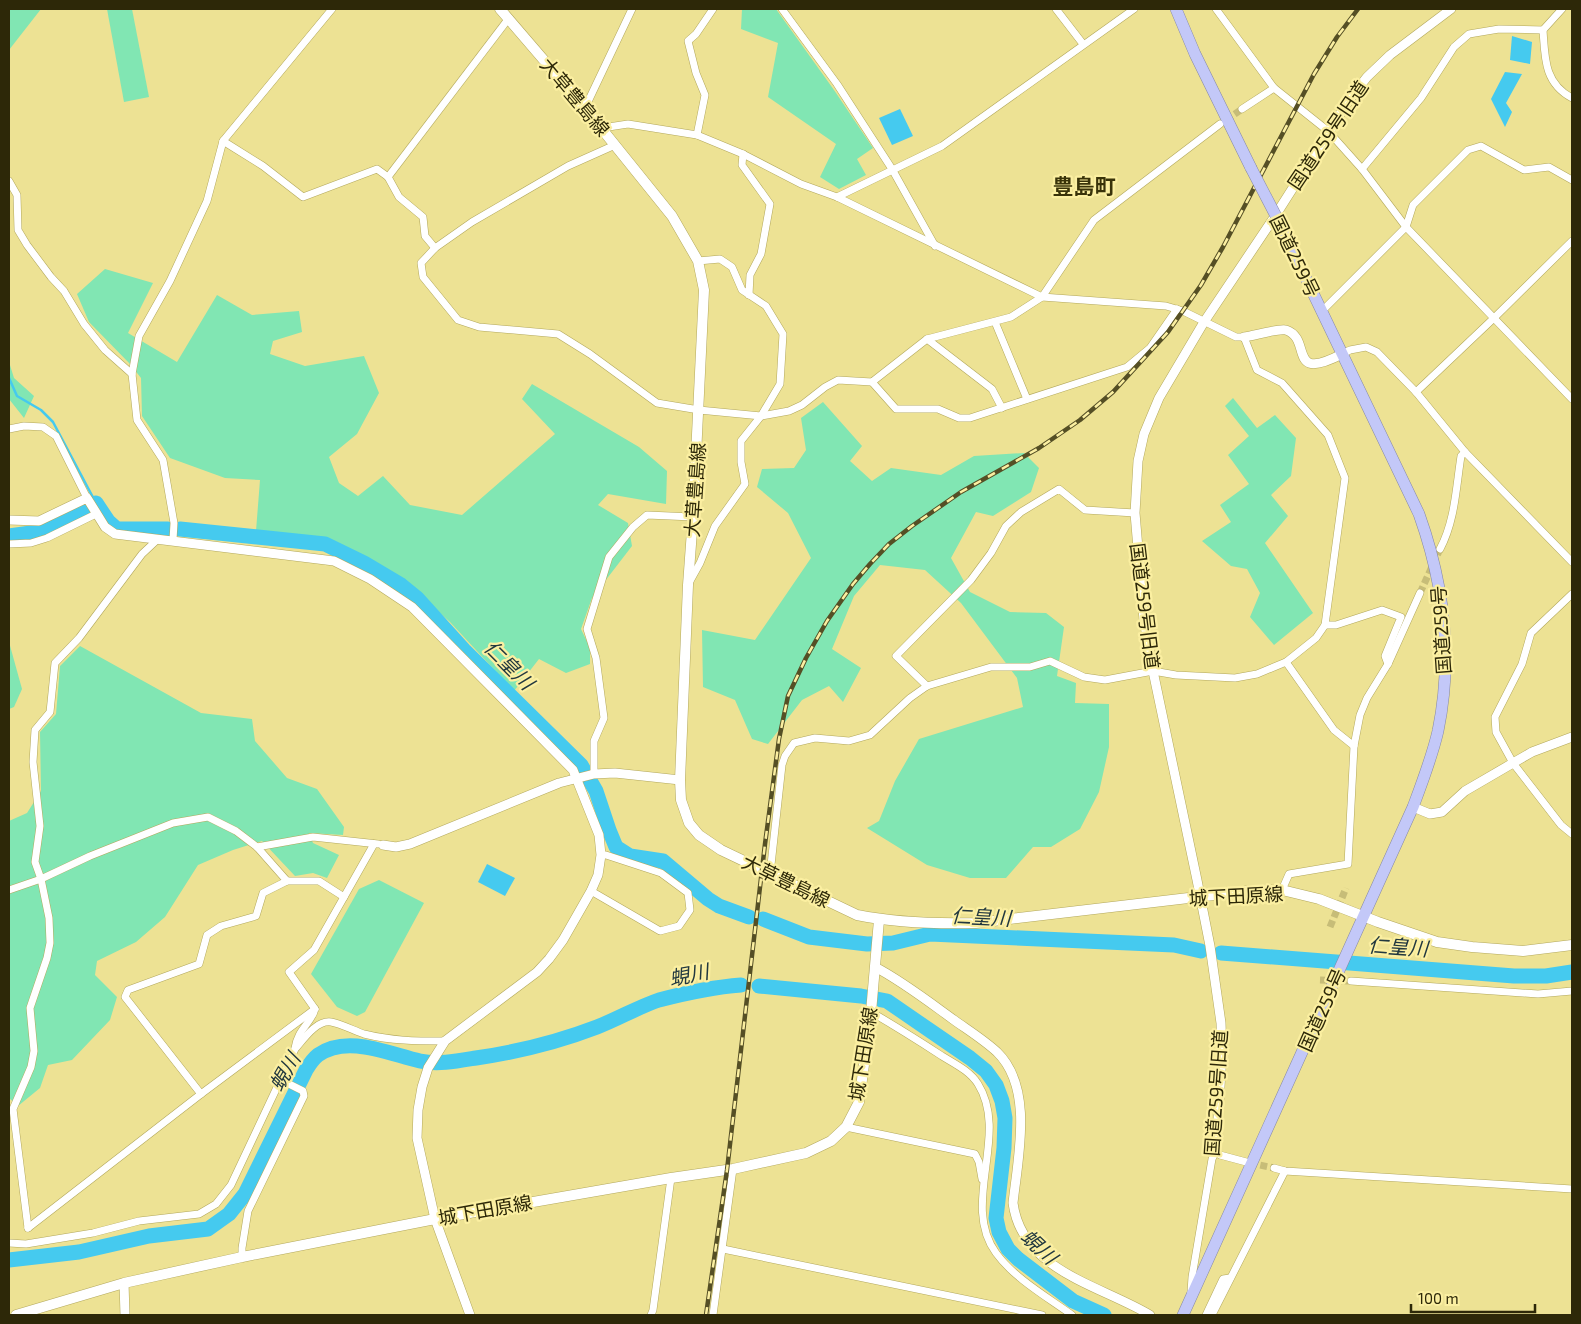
<svg xmlns="http://www.w3.org/2000/svg" width="1581" height="1324" font-family="'Exo 2','Noto Sans JP',sans-serif">
	<rect width="100%" height="100%" fill="#ede294"/>
	<g fill="#81e6b3">
		<polygon points="9,9 41,9 9,50"/>
		<polygon points="107,9 132,9 149,97 124,102"/>
		<polygon points="742,9 776,9 834,90 873,148 857,159 866,175 839,189 820,177 836,144 768,97 778,43 741,29"/>
		<polygon points="105,269 153,283 128,333 177,362 217,295 252,315 299,311 302,332 273,341 270,354 305,366 364,356 379,393 357,434 329,457 339,483 358,496 383,476 410,505 462,515 555,434 522,399 532,384 639,447 667,471 666,504 608,494 598,505 628,523 632,546 592,598 581,629 590,648 590,664 566,673 539,659 514,691 450,622 405,581 327,540 256,531 260,480 225,478 170,458 142,416 141,378 130,364 89,322 77,294"/>
		<polygon points="9,362 14,378 34,396 24,418 9,399"/>
		<polygon points="1233,398 1257,428 1275,415 1296,438 1291,476 1271,495 1288,516 1265,543 1313,613 1274,645 1250,617 1260,593 1247,569 1231,566 1202,541 1231,522 1220,505 1249,484 1228,455 1249,436 1225,406"/>
		<polygon points="823,402 862,446 850,461 872,481 891,468 941,475 974,456 1024,453 1039,468 1031,492 993,516 976,512 951,558 970,592 1010,612 1046,613 1064,627 1057,676 1076,683 1075,703 1109,704 1109,747 1099,792 1080,829 1051,847 1033,847 1006,878 970,878 927,865 867,828 879,821 895,781 919,739 1023,707 1017,678 961,603 925,570 880,565 854,596 832,649 861,668 843,702 829,686 802,700 768,744 752,739 735,700 703,687 702,630 755,640 811,558 788,513 757,487 762,469 794,468 806,450 801,418"/>
		<polygon points="9,642 22,689 14,707 9,709"/>
		<polygon points="80,646 201,713 252,719 255,741 287,778 317,789 344,827 343,835 309,833 313,843 339,855 327,878 313,873 295,876 262,841 233,850 198,865 165,917 136,942 97,961 95,975 117,997 110,1020 72,1060 48,1065 40,1088 18,1106 9,1098 9,821 27,813 41,791 40,732 56,714 60,666"/>
		<polygon points="379,880 424,903 365,1012 357,1016 337,1007 311,974 359,889"/>
	</g>
	<g fill="#45caef">
		<polygon points="1512,36 1532,42 1530,64 1510,60"/>
		<polygon points="1505,72 1522,74 1506,103 1512,112 1505,127 1491,99"/>
		<polygon points="900,109 913,136 892,145 879,118"/>
		<polygon points="487,864 515,878 505,896 478,882"/>
	</g>
	<g fill="none" stroke-linecap="round" stroke-linejoin="round">
		<polyline stroke="#45caef" stroke-width="2.5" points="9,378 17,396 41,410 53,422 96,503"/>
		<g stroke="#45caef" stroke-width="15">
			<polyline points="96,503 108,521 117,529 168,529"/>
			<polyline points="180,529 325,544 364,563 401,585 417,598 464,650 581,765 596,791 609,830 616,847 630,856 663,861 708,899 719,906 749,917"/>
			<polyline points="9,536 38,532 85,509"/>
			<polyline points="763,919 809,937 867,944 893,943 930,934 1174,945 1201,951"/>
			<polyline points="1221,953 1514,976 1546,976 1572,972"/>
			<polyline points="759,986 861,996 887,1001 970,1058 986,1071 996,1085 1002,1101 1005,1118 1004,1148 996,1218 999,1232 1008,1249 1018,1259 1073,1301 1104,1315"/>
			<path d="M9 1260 79 1252 149 1236 208 1229 229 1214 245 1194 306 1070C309 1065 313 1059 318 1055 347 1034 389 1054 420 1061 438 1065 458 1061 476 1058 517 1052 558 1042 597 1027 618 1019 638 1007 659 1000 686 993 714 987 741 985"/>
		</g>
		<g stroke="#c7bd78" stroke-width="7" stroke-dasharray="7 3.5" stroke-linecap="butt">
			<polyline points="1226,120 1242,109"/>
			<polyline points="1420,593 1440,549"/>
			<polyline points="1330,927 1346,888"/>
			<polyline points="1320,980 1351,981"/>
			<polyline points="1250,1163 1274,1168"/>
		</g>
		<g stroke="#b3a85c" stroke-width="8">
			<g id="minor">
				<polyline points="782,9 837,84 892,169 935,246"/>
				<polyline points="1056,9 1083,44"/>
				<polyline points="1216,9 1274,88 1328,131 1362,169 1406,227 1572,399"/>
				<path d="M1562 9 1543 30C1545 58 1544 83 1572 98"/>
				<polyline points="585,108 632,9"/>
				<polyline points="1242,109 1274,88"/>
				<polyline points="602,128 628,124 697,135 743,154 801,184 837,197 1042,297 1166,306 1183,311 1236,337 1244,337 1257,370 1282,383 1328,435 1345,478 1325,625 1316,638 1286,662 1257,674 1235,678 1176,675 1153,671 1105,680 1084,677 1050,661 1030,667 991,667 927,686 910,698 870,735 849,741 815,738 794,743 785,756 782,765 770,874"/>
				<polyline points="697,135 705,95 696,73 688,41 696,34 713,9"/>
				<polyline points="223,141 263,166 303,197 377,169 388,177 399,197 423,217 425,236 435,248"/>
				<polyline points="615,145 568,166 472,222 435,248 421,263 423,277 458,320 479,327 558,334 590,354 657,403 699,410 761,416 789,411 802,405 825,387 838,380 872,382 927,339 1011,317 1042,297 1094,220 1220,124"/>
				<polyline points="743,154 742,165 770,204 761,254 750,275 749,295"/>
				<polyline points="1362,169 1421,98 1454,47 1469,34 1499,29 1543,30"/>
				<polyline points="388,177 509,18"/>
				<polyline points="9,181 17,195 18,230 27,245 51,277 64,291 84,324 105,350 132,374"/>
				<polyline points="837,197 942,146 1134,9"/>
				<polyline points="1320,311 1326,307 1406,227 1413,205 1468,150 1481,146 1524,170 1549,167 1572,180"/>
				<polyline points="995,322 1027,399"/>
				<polyline points="927,339 992,389 1002,408"/>
				<polyline points="1342,354 1350,350 1366,347 1377,352 1416,392 1465,452 1572,562"/>
				<polyline points="872,382 896,409 938,409 959,418 970,418 1127,367 1150,348 1177,309"/>
				<polyline points="1416,392 1494,318 1572,241"/>
				<polyline points="9,429 24,426 43,427 56,436 87,498"/>
				<polyline points="173,540 174,523 163,460 137,420 132,374 139,336 170,281 207,201 223,141 332,9"/>
				<polyline points="9,544 31,543 47,538 96,514"/>
				<path d="M1440 549C1455 521 1456 488 1461 456L1465 452"/>
				<polyline points="690,581 700,563 715,526 745,484 741,462 741,441 761,416 780,384 783,334 766,306 742,290 732,267 720,259 698,261"/>
				<polyline points="1572,594 1531,633 1522,664 1495,717 1496,732 1513,763 1561,825 1572,834"/>
				<polyline points="1325,625 1336,625 1382,610 1401,617 1385,656 1388,664"/>
				<polyline points="1286,662 1334,730 1354,746"/>
				<polyline points="927,686 896,656 971,580 991,553 1006,526 1021,512 1059,489 1085,510 1135,513"/>
				<polyline points="594,774 594,741 604,718 596,658 587,629 609,557 633,527 647,515 693,517"/>
				<polyline points="257,847 313,837 378,844"/>
				<polyline points="9,890 41,879 90,856 173,823 208,817 236,831 257,847 287,881"/>
				<polyline points="1282,890 1289,874 1348,864 1354,746 1360,715 1367,698 1388,664 1420,593"/>
				<polyline points="591,891 660,931 679,926 690,910 688,893 661,873 606,855 601,855"/>
				<polyline points="1351,981 1538,994 1572,991"/>
				<polyline points="315,1009 289,972 314,950 374,844"/>
				<path d="M871 1012C895 1026 919 1041 942 1056 955 1064 970 1071 978 1084 1010 1135 960 1204 996 1253 1014 1278 1047 1297 1072 1315"/>
				<path d="M295 1048C298 1030 308 1026 314 1012"/>
				<polyline points="201,1094 125,997 128,990 199,964 207,935 221,926 256,916 263,893 287,881 319,881 344,897"/>
				<polyline points="846,1127 975,1154 979,1162 982,1179"/>
				<polyline points="1274,1168 1285,1171 1572,1189"/>
				<polyline points="28,1228 13,1109 31,1067 34,1051 30,1008 47,958 50,943 49,918 41,879 35,862 40,826 33,762 35,730 50,712 55,663 79,638 142,554 158,539"/>
				<polyline points="28,1228 201,1094 315,1009"/>
				<path d="M9 1243 26 1244 93 1233 139 1221 199 1214 216 1204 231 1185 295 1049C303 1040 316 1020 331 1022 339 1023 355 1031 364 1034 392 1041 416 1041 445 1041"/>
				<polyline points="723,1249 1042,1315"/>
				<polyline points="242,1257 242,1248 248,1211 304,1096 303,1091 281,1080"/>
				<polyline points="1191,1292 1192,1277 1212,1159 1216,1151 1220,1155 1250,1163"/>
				<polyline points="651,1315 653,1310 671,1178"/>
				<polyline points="713,1315 733,1169"/>
				<polyline points="1206,1315 1223,1279 1230,1278"/>
				<polyline points="1212,1315 1285,1171"/>
			</g>
		</g>
		<g stroke="#b3a85c" stroke-width="10">
			<g id="tertiary">
				<path d="M1244 337C1253 336 1279 328 1286 330 1313 339 1286 383 1342 354"/>
				<polyline points="9,520 39,521 87,498 105,527 115,534 334,561 370,579 412,607 573,770 599,835 601,855 598,875 591,891 563,940 549,959 537,972 445,1041 428,1068 422,1087 418,1110 417,1138 435,1219 470,1315"/>
				<polyline points="1413,807 1430,814 1442,812 1465,791 1513,763 1532,752 1572,737"/>
				<polyline points="383,845 396,847 410,844 559,783 594,774 615,773 680,780"/>
				<path d="M875 967C902 981 929 1002 954 1020 968 1030 984 1040 997 1052 1034 1088 1018 1157 1013 1203 1022 1271 1100 1285 1150 1315"/>
				<polyline points="1216,1151 1222,1054 1221,1023 1210,946 1197,880 1153,671 1144,620 1135,513 1138,461 1144,434 1159,398 1204,322 1275,216 1349,100 1367,77 1390,55 1451,9"/>
				<polyline points="124,1283 125,1315"/>
			</g>
		</g>
		<g stroke="#b3a85c" stroke-width="11">
			<g id="secondary">
				<path d="M500 9 585 108 672 216 698 261 704 290 693 517 688 585 680 780 681 800 689 823 699 835 721 850 857 915C897 923 936 924 976 923L1248 891 1282 890 1319 899 1378 922 1437 942 1472 947 1523 951 1572 945"/>
				<polyline points="16,1315 124,1283 242,1257 435,1219 671,1178 733,1169 806,1153 831,1141 846,1127 859,1102 871,1012 879,920"/>
			</g>
		</g>
		<g stroke="#8587a3" stroke-width="12">
			<g id="trunk">
				<polyline points="1176,9 1195,54 1251,168"/>
				<path d="M1183 1315 1413 807C1422 783 1432 757 1438 731 1453 658 1444 584 1419 514L1277 218"/>
			</g>
		</g>
		<use href="#minor" stroke="#fff" stroke-width="7"/>
		<use href="#tertiary" stroke="#fff" stroke-width="9"/>
		<use href="#secondary" stroke="#fff" stroke-width="10"/>
		<use href="#trunk" stroke="#c3c8f8" stroke-width="11"/>
		<g stroke="#554f25" stroke-width="4.5">
			<polyline id="rail" points="706,1315 727,1170 765,844 779,739 788,696 806,658 827,621 853,584 870,564 889,544 912,526 961,492 1039,448 1080,420 1113,392 1168,332 1201,285 1223,247 1314,74 1337,37 1358,9"/>
		</g>
		<use href="#rail" stroke="#fbefa1" stroke-width="2.5" stroke-dasharray="8" stroke-linecap="butt"/>
		<g stroke="#8587a3" stroke-width="12" stroke-linecap="butt">
			<polyline id="trunk-bridge" points="1251,168 1277,218"/>
		</g>
		<use href="#trunk-bridge" stroke="#c3c8f8" stroke-width="11"/>
	</g>
	<g text-anchor="middle" stroke-width="4.5" stroke-linejoin="round" paint-order="stroke">
		<g font-size="19" fill="#2d2808" stroke="#fbefa1">
			<text transform="translate(575 97) rotate(50)" y="7">大草豊島線</text>
			<text transform="translate(1328 135) rotate(-56)" y="7">国道259号旧道</text>
			<text transform="translate(1295 256) rotate(64)" y="7">国道259号</text>
			<text transform="translate(695 490) rotate(-86)" y="7">大草豊島線</text>
			<text transform="translate(1145 606) rotate(83)" y="7">国道259号旧道</text>
			<text transform="translate(1441 630) rotate(-94)" y="7">国道259号</text>
			<text transform="translate(786 881) rotate(26)" y="7">大草豊島線</text>
			<text transform="translate(1236 896) rotate(-3)" y="7">城下田原線</text>
			<text transform="translate(1322 1010) rotate(-66)" y="7">国道259号</text>
			<text transform="translate(863 1054) rotate(-81)" y="7">城下田原線</text>
			<text transform="translate(1216 1093) rotate(-86)" y="7">国道259号旧道</text>
			<text transform="translate(485 1210) rotate(-10)" y="7">城下田原線</text>
		</g>
		<g font-size="20" font-style="italic" fill="#22383f" stroke="#fbefa1">
			<text transform="translate(509 665) rotate(45)" y="7">仁皇川</text>
			<text transform="translate(981 917) rotate(3)" y="7">仁皇川</text>
			<text transform="translate(1398 947) rotate(4)" y="7">仁皇川</text>
			<text transform="translate(689 975) rotate(-11)" y="7">蜆川</text>
			<text transform="translate(285 1072) rotate(-60)" y="7">蜆川</text>
			<text transform="translate(1039 1247) rotate(43)" y="7">蜆川</text>
		</g>
		<g font-size="21" font-weight="bold" fill="#393309" stroke="#fbefa1">
			<text x="1084" y="194">豊島町</text>
		</g>
	</g>
	<rect width="1581" height="1324" fill="none" stroke="#2d2808" stroke-width="20"/>
	<path d="M1411 1304v8h124v-8" fill="none" stroke="#2d2808" stroke-width="2.5"/>
	<text x="1418" y="1304" font-size="15" fill="#2d2808" stroke="#fbefa1" stroke-width="4" paint-order="stroke">100 m</text>
</svg>
